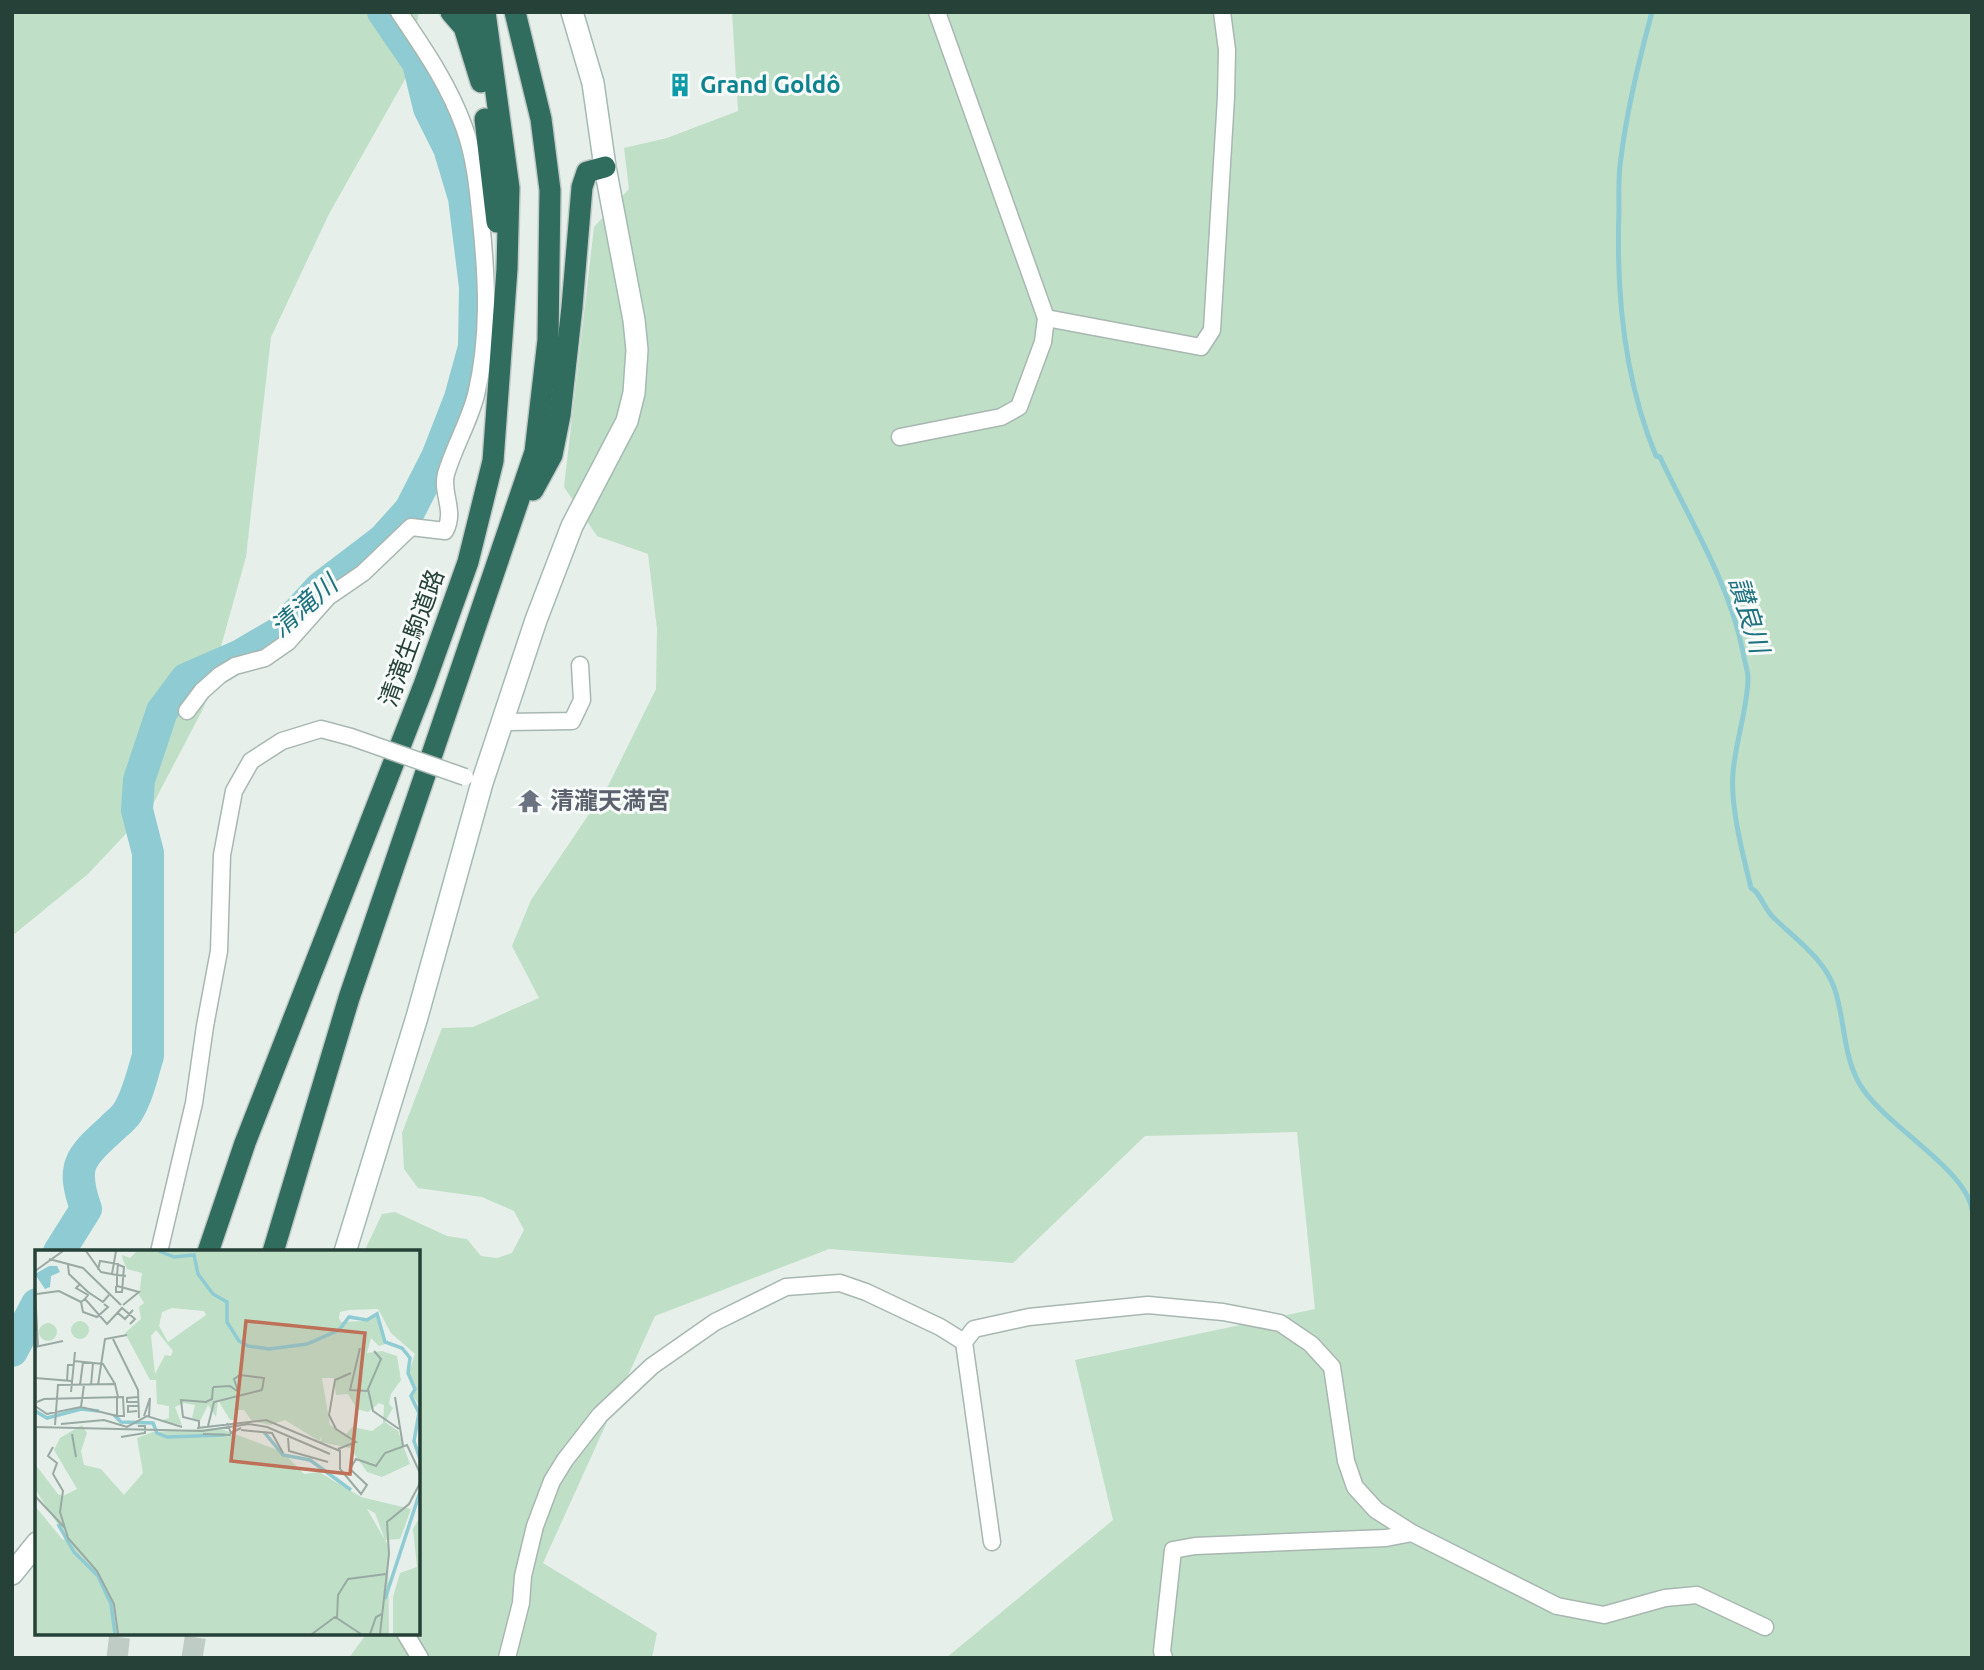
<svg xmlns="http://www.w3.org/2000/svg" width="1984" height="1670" font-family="Ubuntu,'Noto Sans JP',sans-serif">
	<rect width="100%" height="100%" fill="#e6efea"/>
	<g fill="#c0dfc7">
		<polygon points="12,12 419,12 408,74 329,214 271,337 246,557 204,707 152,806 88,874 12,936"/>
		<polygon points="732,12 1972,12 1972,1658 946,1658 1113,1520 1075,1360 1315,1309 1297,1132 1145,1136 1013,1263 829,1249 655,1316 543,1563 657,1633 652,1658 349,1658 367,1633 418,1633 418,1252 364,1252 382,1214 395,1212 447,1236 467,1239 481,1256 497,1258 512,1253 524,1230 514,1211 482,1197 418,1188 404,1169 402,1133 442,1028 473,1027 539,998 512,946 531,900 608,786 656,689 657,629 648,554 597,536 564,487 594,227 629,189 624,148 667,138 738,111"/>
	</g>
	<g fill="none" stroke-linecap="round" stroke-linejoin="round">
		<path stroke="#8fcbd2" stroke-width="5" d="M1652 12C1639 60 1627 108 1621 158 1618 175 1619 193 1619 211 1616 293 1624 379 1656 456L1660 457C1690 521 1729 582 1743 652 1744 660 1748 670 1748 678 1748 706 1735 744 1733 773 1730 806 1743 855 1751 888 1761 893 1764 909 1773 917 1795 939 1825 959 1835 990 1845 1021 1843 1054 1859 1083 1882 1124 1966 1168 1972 1210"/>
		<g stroke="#8fcbd2" stroke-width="32">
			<path d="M59 1252 86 1209C71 1166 79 1158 111 1129 116 1124 123 1119 127 1113 138 1096 142 1075 148 1056V853L137 810 139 780 162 711 186 679 239 656 280 632 320 588 383 540 410 510 437 457 460 398 474 347 475 287 464 198 449 148 429 108 418 63 383 12"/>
			<polyline points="12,1351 37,1304"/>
		</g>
		<g stroke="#bfccc6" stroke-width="21" stroke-dasharray="21 10" stroke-linecap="butt">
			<polyline points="117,1658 120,1633"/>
			<polyline points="192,1658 196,1633"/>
		</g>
		<g stroke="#a8b7b1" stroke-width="19">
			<g id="street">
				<polyline points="1046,318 1201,347 1212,330 1226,97 1227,50 1222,12"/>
				<polyline points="900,437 1001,417 1019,407 1043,342 1046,318 937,12"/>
				<path d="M187 711 202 691 220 675 235 666 265 658 288 642 328 597 363 573 411 527 445 531C456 511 441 493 446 474 454 447 469 422 476 395 490 336 487 280 481 221 478 190 475 157 464 127 449 85 424 49 399 12"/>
				<polyline points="503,722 572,721 582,700 580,665"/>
				<polyline points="159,1252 194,1103 205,1026 219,951 222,855 234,791 251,761 282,741 321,729 351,737"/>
				<polyline points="992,1542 964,1342 974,1329 1029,1317 1148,1305 1223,1312 1280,1323 1311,1344 1332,1367 1346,1461 1355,1487 1376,1510 1412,1533 1557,1606 1604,1615 1665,1598 1697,1595 1765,1627"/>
				<polyline points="405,1633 420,1658"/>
				<polyline points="507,1658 521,1603 523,1576 535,1526 552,1481 565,1460 600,1415 652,1366 715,1322 786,1287 840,1283 866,1292 940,1327 964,1342"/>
				<polyline points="1164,1658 1162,1651 1173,1550 1195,1546 1386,1538 1412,1533"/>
			</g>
		</g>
		<g stroke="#a4bab2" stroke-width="24">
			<g id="secondary">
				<polyline points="345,1252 417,1017 482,783 536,620 572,526 627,421 634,393 637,350 634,320 605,167 593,83 572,12"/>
				<polyline points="12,1574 37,1543"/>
			</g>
		</g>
		<g stroke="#c2cac7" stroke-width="24">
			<g id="highway">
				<polyline points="451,12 464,27 481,82"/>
				<polyline points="469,12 476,49"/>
				<polyline points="485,119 497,222"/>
				<polyline points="533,490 552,455 560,415 572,307 582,187 587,172 605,167"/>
				<polyline points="208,1252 245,1143 424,685 468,562 493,461 507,269 509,188 485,12"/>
				<polyline points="273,1252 349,998 535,452 548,340 550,190 541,119 515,12"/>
			</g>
		</g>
		<use href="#street" stroke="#fff" stroke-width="16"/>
		<use href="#secondary" stroke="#fff" stroke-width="21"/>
		<use href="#highway" stroke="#306d5e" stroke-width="21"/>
		<g stroke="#a8b7b1" stroke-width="19" stroke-linecap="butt">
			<polyline id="street-bridge" points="351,737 465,777"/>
		</g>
		<use href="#street-bridge" stroke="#fff" stroke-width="16"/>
	</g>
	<defs>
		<g id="building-bare" transform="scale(1.89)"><path d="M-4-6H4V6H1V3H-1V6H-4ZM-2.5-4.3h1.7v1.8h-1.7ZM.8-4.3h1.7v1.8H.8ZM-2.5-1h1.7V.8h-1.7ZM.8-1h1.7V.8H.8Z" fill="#0f9aa8" stroke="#f7fbf9" stroke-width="2.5" paint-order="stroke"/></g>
		<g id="temple-bare" transform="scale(1.89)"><path d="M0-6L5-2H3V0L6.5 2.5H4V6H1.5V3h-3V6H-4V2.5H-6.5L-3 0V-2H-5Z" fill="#6b7280" stroke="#f7fbf9" stroke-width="2.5" paint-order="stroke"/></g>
	</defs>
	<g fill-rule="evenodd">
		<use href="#building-bare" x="680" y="85"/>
		<use href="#temple-bare" x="530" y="801"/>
	</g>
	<g text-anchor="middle" stroke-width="6" stroke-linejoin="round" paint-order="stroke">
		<g font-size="24" font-weight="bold" fill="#0d838f" stroke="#f7fbf9" text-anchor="start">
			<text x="700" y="93">Grand Goldô</text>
		</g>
		<g font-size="24" fill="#254138" stroke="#f7fbf9">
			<text transform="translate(412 638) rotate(-70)" y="8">清滝生駒道路</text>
		</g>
		<g font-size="24" font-weight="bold" fill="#5b616d" stroke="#f7fbf9" text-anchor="start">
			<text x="550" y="809">清瀧天満宮</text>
		</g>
		<g font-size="26" font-style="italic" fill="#1e717e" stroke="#f7fbf9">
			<text transform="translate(304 606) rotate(-41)" y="9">清滝川</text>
			<text transform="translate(1749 615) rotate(73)" y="9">讃良川</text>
		</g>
	</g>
	<g transform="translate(35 1250)">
		<rect width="385" height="385" fill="#e6efea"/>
		<path d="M102 1H385V172L384 155 378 146 381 137 374 122 380 104 356 83 343 59 314 60 305 62 304 68 306 72 330 71 341 66 350 94 344 96 336 88 332 103 347 101 362 106 366 130 356 144 354 154 358 158 350 172 363 181 375 214 347 227 332 222 315 198 285 192 288 184 284 191 250 170 235 175 217 171 209 160H202V170H195L183 150 181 167 173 155 165 171 157 168 160 155 149 153 140 157 147 175 125 171 134 168V156L122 154 121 130H115L90 83 106 69 104 57 109 53 104 45 107 23 92 19 88 10 87 5 95 8ZM137 58 169 61 171 65 133 92 124 76 127 62ZM121 80 138 101 136 106 130 105 120 124 116 86ZM287 128H299L301 145 313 144 322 159 333 162 344 153 349 155 348 173 337 181 317 177 311 184 295 175ZM36 80a9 9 0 1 1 18 0a9 9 0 1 1-18 0ZM4 82a9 9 0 1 1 18 0a9 9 0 1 1-18 0ZM47 175 52 183 46 201 49 215 66 219 89 245 108 223 102 188 118 182 184 178 248 202 269 224 284 222 326 247 376 259 365 289 350 290 340 263 332 259 353 295 354 384H0V256L28 290 31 287 0 239V214L23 244 28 246 42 239 19 200 25 188ZM385 267V384H358V347L365 323 382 317 378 279Z" fill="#c0dfc7" fill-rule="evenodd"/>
		<path d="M14 16H22L25 22 16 26 15 37 10 39 0 24Z" fill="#8fcbd2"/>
		<path fill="none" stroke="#8fcbd2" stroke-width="3.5" d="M124 1 139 7 159 5 163 24 178 44 192 52V72L204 91 213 96 234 99 272 94 304 80 314 67 332 70 342 64 350 92 367 98 375 108 373 123 380 139 376 146 384 163 379 191 385 209M0 161 12 168 46 159 64 161M79 165 86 172 118 173 122 183 132 187 190 185M229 182 248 205 275 210 316 240M23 274 39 302 63 326 76 354 80 384M350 349 385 242"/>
		<path fill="none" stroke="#99a9a3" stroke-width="2" d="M51 1 66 22 82 25V36L104 42 88 55M14 9 48 18 86 55M33 15 34 24 53 42 68 52 74 45M63 20 65 11 83 14 82 25 91 26M0 21 28 1M77 24 81 1M45 34 41 38 53 45 50 49 72 74 87 58 100 69 95 74M81 36V42H87L89 17 84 15M0 38 3 97M2 44 24 41 46 52 50 49M46 52 48 62 62 67 73 57 69 54M83 63 90 69 98 60M78 89 103 140 104 168M0 97 28 91M325 98 315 140 334 141M339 101 346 109 333 139 338 161 364 179M39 111 68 114 80 134M0 128 37 131M32 131 33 115H39M45 135 48 112M56 135 58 113M63 135 70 89 92 85M178 137 195 136 202 141M203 141 199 129 205 125 229 128 227 140M36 142 40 102M360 147 368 196M2 152 9 149 88 147 89 166H82V147M103 152H92V148L103 147M0 156 12 164 46 157 82 166M46 157 49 135M102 161 93 162V156H103M109 166 115 148 114 166M192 173 196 183 206 178M26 174 69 170 92 177 112 166 147 177M20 175 23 135 80 134 83 147M173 176 179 152 227 140M0 177 167 181 214 174 232 177 295 204M162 178 231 170 305 201V219L326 244 332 235 315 219 321 209 341 216 350 203 372 195 385 223M164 178V171L148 167 146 150 171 152 177 149 178 137M206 180 237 183 248 203M37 184 41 207M168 184 196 185M86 187 110 183V176H103M253 188 254 201 293 212M18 197 13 206 22 213 18 224 28 241 25 262 33 288 62 321 79 354 83 384M303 199 321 192 301 179 294 165 300 130 316 123M0 246 29 277M302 368 303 345 313 329 351 324M277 384 300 367 326 384M335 384 341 367 347 364M345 384 354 304 352 272 374 254 385 233"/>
		<path fill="#be7058" fill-opacity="0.15" stroke="#be7058" stroke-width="3.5" d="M211 71 330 83 315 224 196 211Z"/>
		<rect width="385" height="385" fill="none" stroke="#254138" stroke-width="3.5"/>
	</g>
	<rect width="1984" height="1670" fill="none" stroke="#254138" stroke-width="28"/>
</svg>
